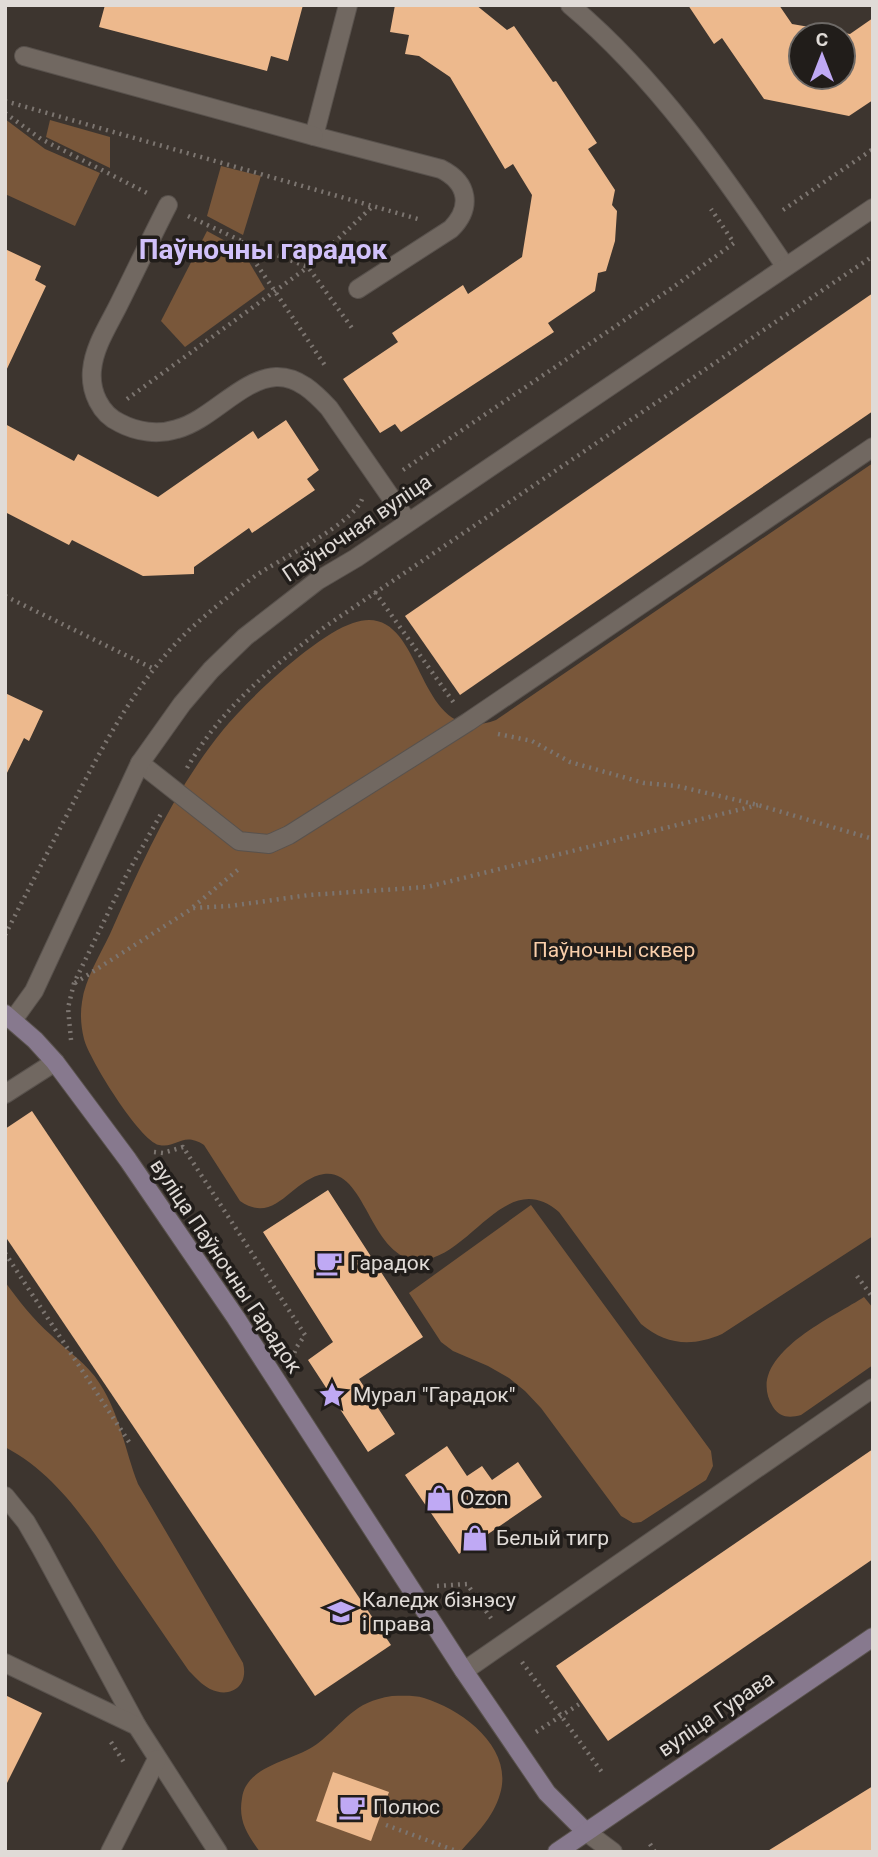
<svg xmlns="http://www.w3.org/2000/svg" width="878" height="1857" font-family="Roboto,sans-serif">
	<rect width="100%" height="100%" fill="#3d352f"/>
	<g fill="#79573a">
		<polygon points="5,119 45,149 100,173 75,226 5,194"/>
		<polygon points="50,120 110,137 110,168 46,137"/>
		<polygon points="221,166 261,176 243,235 207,216"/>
		<polygon points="207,231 242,250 265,289 185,347 161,321"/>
		<path d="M873 463V1236L722 1334C692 1347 666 1345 641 1324L559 1212C506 1166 471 1257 421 1260 370 1262 367 1168 324 1174 291 1179 276 1226 240 1201L204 1145C182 1131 177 1149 159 1145 140 1141 89 1059 84 1039 81 1027 80 1014 82 1002 85 979 100 955 110 934 141 864 174 790 223 730 247 700 316 635 353 623 428 597 411 752 496 720Z"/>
		<polygon points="531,1205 711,1451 713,1466 706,1480 641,1522 633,1523 621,1516 541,1408 525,1391 509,1378 488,1366 453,1351 441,1342 409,1293"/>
		<path d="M5 1282C19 1301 33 1319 51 1335 68 1352 87 1363 100 1384 120 1415 125 1450 138 1484L243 1663C249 1686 231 1699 210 1689 202 1685 195 1677 189 1671 165 1637 142 1602 118 1568 87 1522 56 1474 5 1447Z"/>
		<path d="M864 1297 873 1308V1365L801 1415C790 1418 780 1418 773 1407 742 1357 832 1318 864 1297Z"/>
		<path d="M392 1696C402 1696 414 1695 424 1698 463 1710 514 1748 500 1794 493 1818 476 1834 460 1852H260C247 1834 238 1821 242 1798 247 1764 293 1762 317 1744 346 1722 352 1702 392 1696Z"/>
	</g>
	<g fill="#edb98d" fill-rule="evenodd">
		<polygon points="105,5 303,5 288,61 271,56 267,71 99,27"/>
		<polygon points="395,5 476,5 507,30 514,26 553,82 556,81 597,143 588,149 615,190 612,205 617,211 615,241 606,271 598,273 595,291 548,323 554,332 401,432 395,424 380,433 343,379 398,342 392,333 463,285 468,294 522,257 532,195 513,164 505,169 450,77 419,56 405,54 409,35 390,32"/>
		<path d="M688 5H779L792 24 850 34 873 18V100L849 116 764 99 722 38 714 44ZM801 35H843V77H801Z"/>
		<polygon points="5,249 41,266 35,280 46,286 5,373"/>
		<polygon points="873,293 873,411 460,695 405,616"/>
		<polygon points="286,420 319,470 307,479 315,490 252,533 249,528 194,567 194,574 143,576 72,540 69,545 5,512 5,424 74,461 78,454 158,497 253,431 258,439"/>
		<polygon points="5,693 43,711 29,741 24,738 5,777"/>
		<polygon points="32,1111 391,1645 315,1696 5,1236 5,1129"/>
		<polygon points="328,1190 423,1337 359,1379 395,1434 368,1452 308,1360 333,1342 263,1232"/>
		<polygon points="447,1446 467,1476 482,1466 492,1480 518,1462 542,1497 459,1554 405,1475"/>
		<polygon points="873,1449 873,1559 608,1741 556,1666"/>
		<polygon points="5,1695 42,1713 5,1787"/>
		<polygon points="333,1772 389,1792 371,1841 316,1821"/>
		<polygon points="873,1786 873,1852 766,1852"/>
	</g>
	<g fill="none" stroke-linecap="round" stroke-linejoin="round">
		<g stroke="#59524d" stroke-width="20">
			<g id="lane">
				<path d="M348 5 314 136 441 169C469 183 472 208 451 229L358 289"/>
				<polyline points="24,56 314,136"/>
				<path d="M168 205C151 238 135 272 118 306 108 326 94 347 92 370 90 391 100 414 120 423 137 432 158 435 177 429 211 420 241 379 276 377 298 376 315 393 329 408L408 522"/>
				<polyline points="140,763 239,841 269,844 289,835 468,722 873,447"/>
				<polyline points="5,1094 55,1062"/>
				<polyline points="5,1496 26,1522 41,1548 137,1726"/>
				<polyline points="5,1663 137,1726 218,1852"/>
				<polyline points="464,1671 873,1388"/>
				<polyline points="585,1831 613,1852"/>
				<polyline points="110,1852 157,1759"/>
			</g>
		</g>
		<g stroke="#59524d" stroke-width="20">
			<g id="street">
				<path d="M570 5C655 76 724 175 785 266"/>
				<polyline points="13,1020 34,991 140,763 182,704 211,670 245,637 317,581 356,558 873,208"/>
			</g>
		</g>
		<g stroke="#59524d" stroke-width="20">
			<g id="secondary">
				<polyline points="5,1014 35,1040 55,1062 128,1160 236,1318 464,1671 547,1793 585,1831"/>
				<polyline points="557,1852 873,1637"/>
			</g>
		</g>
		<g stroke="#7c7570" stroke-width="4.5" stroke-dasharray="2 5" stroke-linecap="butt">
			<polyline points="5,101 418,219"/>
			<polyline points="5,113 41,139 147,193"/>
			<polyline points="783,210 873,149"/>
			<polyline points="188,216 246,243 308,267 352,328"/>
			<polyline points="241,241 326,367"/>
			<polyline points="127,399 308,267 373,206"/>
			<polyline points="403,470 672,288 734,243 711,209"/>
			<polyline points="375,592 454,703"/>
			<polyline points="5,596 154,669"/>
			<polyline points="498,734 532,741 570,762 644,783 677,786 758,805 873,839"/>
			<path d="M187 768C221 708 272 667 326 626L873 256"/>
			<polyline points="193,907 240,868"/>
			<path d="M5 935C27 892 49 850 71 807 104 744 137 680 189 630 210 611 232 593 255 576 280 559 353 524 362 499"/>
			<polyline points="75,983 193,908 230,906 309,895 427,887 758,805"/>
			<polyline points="71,1040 68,1008 74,983 126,876 162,812"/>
			<polyline points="154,1152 163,1153 183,1147 305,1335 296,1348 292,1360"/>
			<polyline points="5,1253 129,1442"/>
			<polyline points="857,1276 873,1298"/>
			<polyline points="437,1586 467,1584 493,1621"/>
			<polyline points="522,1662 604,1775"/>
			<polyline points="536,1732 581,1703"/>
			<polyline points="111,1742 125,1764"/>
			<polyline points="386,1825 459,1852"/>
			<polyline points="650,1844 655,1852"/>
		</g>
		<use href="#lane" stroke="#716861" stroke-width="18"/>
		<use href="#street" stroke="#716861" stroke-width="18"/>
		<use href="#secondary" stroke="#87798e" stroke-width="18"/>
	</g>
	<defs>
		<g id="cafe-bare" transform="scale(2.1)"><path d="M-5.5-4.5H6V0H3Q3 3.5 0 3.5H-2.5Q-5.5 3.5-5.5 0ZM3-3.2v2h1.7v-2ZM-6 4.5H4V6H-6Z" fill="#bfa9f4" stroke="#211d1a" stroke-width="2.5" paint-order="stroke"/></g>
		<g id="sight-bare" transform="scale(2.1)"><path d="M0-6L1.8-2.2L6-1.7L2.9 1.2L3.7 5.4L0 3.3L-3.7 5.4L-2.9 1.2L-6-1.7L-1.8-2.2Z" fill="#bfa9f4" stroke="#211d1a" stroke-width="2.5" paint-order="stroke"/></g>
		<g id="shop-bare" transform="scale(2.1)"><path d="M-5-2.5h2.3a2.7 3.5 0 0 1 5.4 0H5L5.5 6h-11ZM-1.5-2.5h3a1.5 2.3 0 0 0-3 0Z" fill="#bfa9f4" stroke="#211d1a" stroke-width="2.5" paint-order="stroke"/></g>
		<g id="university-bare" transform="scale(2.1)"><path d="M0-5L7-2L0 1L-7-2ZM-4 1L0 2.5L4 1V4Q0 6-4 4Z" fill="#bfa9f4" stroke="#211d1a" stroke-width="2.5" paint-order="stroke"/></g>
	</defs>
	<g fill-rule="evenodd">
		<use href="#cafe-bare" x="329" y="1263"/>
		<use href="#sight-bare" x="332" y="1395"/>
		<use href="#shop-bare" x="439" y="1498"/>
		<use href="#shop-bare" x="475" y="1538"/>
		<use href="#university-bare" x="341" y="1612"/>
		<use href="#cafe-bare" x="352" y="1807"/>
	</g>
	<g text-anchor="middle" stroke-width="7" stroke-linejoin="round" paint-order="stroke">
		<g font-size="21" fill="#e0dbd7" stroke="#211d1a">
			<text transform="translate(357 528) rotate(-34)" y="7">Паўночная вуліца</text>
			<text transform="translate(226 1266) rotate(56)" y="7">вуліца Паўночны Гарадок</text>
			<text transform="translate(716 1714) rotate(-34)" y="7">вуліца Гурава</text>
		</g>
		<g font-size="21" fill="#f9ceaa" stroke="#211d1a">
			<text x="614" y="957">Паўночны сквер</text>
		</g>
		<g font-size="21" fill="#e0dbd7" stroke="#211d1a" text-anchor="start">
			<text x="350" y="1270">Гарадок</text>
			<text x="353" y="1402">Мурал "Гарадок"</text>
			<text x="460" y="1505">Ozon</text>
			<text x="496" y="1545">Белый тигр</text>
			<text x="362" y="1607">Каледж бізнэсу<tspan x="362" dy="24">і права</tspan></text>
			<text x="373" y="1814">Полюс</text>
		</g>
		<g font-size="28" font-weight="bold" fill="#d1c1fa" stroke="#211d1a">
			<text x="263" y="259">Паўночны гарадок</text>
		</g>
	</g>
	<rect width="878" height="1857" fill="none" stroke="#e0dbd7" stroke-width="14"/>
	<g transform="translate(822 56)"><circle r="33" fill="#211d1a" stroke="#6d6966" stroke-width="2"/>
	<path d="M0-5L12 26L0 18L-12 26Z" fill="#bfa9f4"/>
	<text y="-10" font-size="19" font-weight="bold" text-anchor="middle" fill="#e0dbd7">С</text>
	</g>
</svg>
